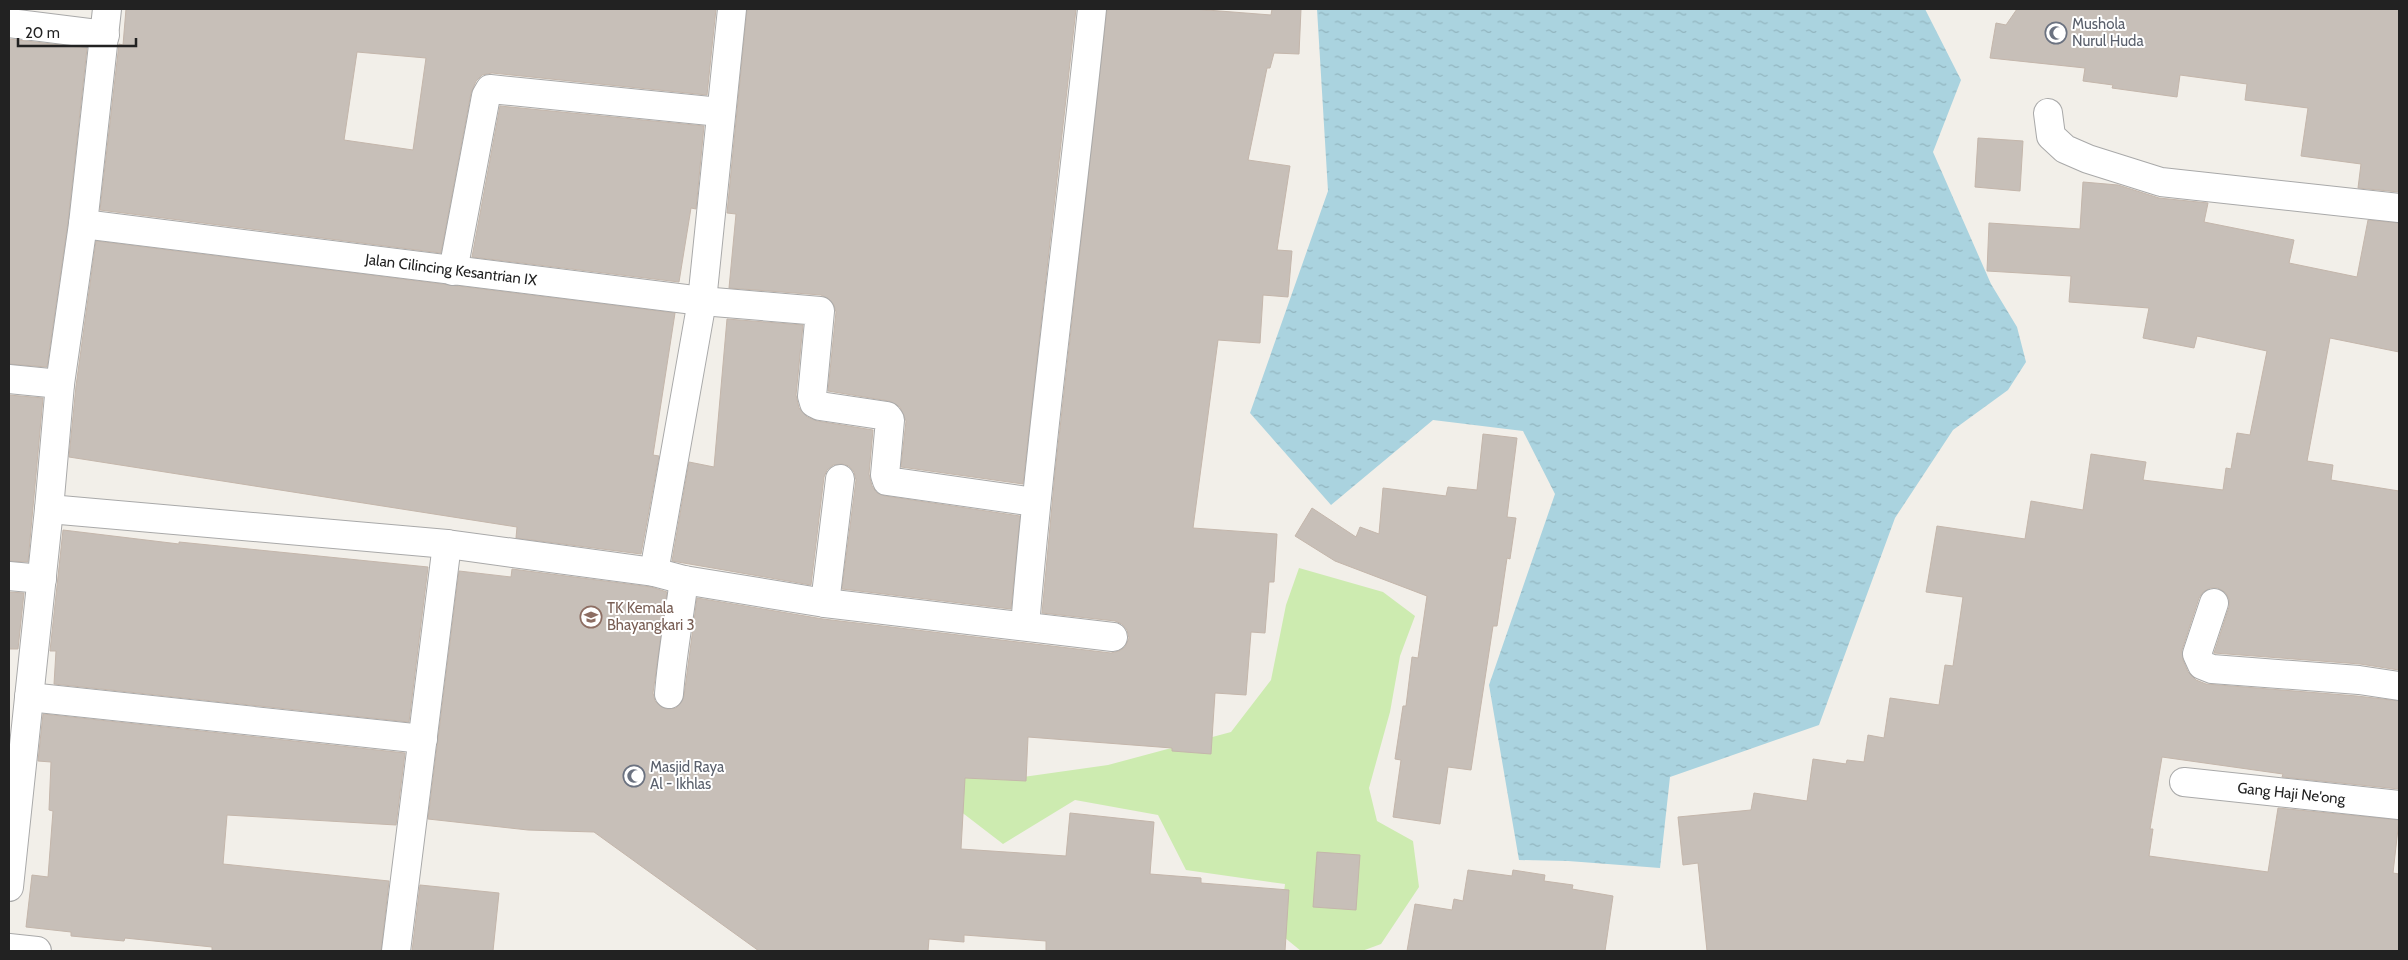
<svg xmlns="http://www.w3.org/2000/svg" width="2408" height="960" font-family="Cabin,sans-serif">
	<defs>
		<pattern id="water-ripples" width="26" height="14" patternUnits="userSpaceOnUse" patternTransform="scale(1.25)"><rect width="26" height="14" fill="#aad3df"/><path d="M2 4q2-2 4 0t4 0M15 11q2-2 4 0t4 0" fill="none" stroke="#92b5bf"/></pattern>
	</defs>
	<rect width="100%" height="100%" fill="#f2efe9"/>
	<polygon fill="#cdebb0" points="1299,568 1383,592 1415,616 1400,656 1390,712 1369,788 1377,821 1413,841 1419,887 1381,944 1362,951 1301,951 1279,933 1285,884 1186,870 1158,815 1075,800 1003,844 882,751 1008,779 1108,765 1231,732 1271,680 1286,605"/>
	<polygon fill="url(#water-ripples)" points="1317,9 1925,9 1961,80 1933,152 1991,284 2017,327 2026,362 2008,390 1953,430 1895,518 1819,725 1670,777 1660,868 1568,861 1519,860 1489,685 1555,494 1523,431 1433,420 1331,505 1250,413 1328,191"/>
	<g fill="#c7bfb8" stroke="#c4b6ab" fill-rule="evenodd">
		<path d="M126 9H716L707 95 492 73 482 75 476 81 471 93 441 253 100 210 119 44 123 45ZM357 52 426 58 413 150 344 140Z"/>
		<polygon points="747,9 1076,9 1023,484 901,467 906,421 900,407 889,401 828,391 836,312 834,305 829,299 821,295 729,288 736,214 727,213"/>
		<polygon points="1107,9 1194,9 1271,15 1272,9 1301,9 1299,54 1274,53 1270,68 1267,68 1248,160 1290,166 1277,250 1292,251 1288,297 1263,295 1260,343 1218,340 1193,528 1277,534 1274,582 1269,582 1265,633 1251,632 1246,695 1215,693 1211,754 1172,751 1172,748 1028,737 1026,781 965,778 961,849 1066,856 1070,813 1154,822 1150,874 1201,878 1201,883 1289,890 1285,951 1046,951 1046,941 964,935 964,942 929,939 928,951 759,951 594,832 528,830 428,819 459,571 511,577 512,569 651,587 667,592 653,693 655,701 660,706 667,709 676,708 681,703 684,696 697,598 823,619 1111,653 1119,651 1125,647 1129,638 1127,630 1122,624 1115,621 1042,613 1055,473"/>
		<polygon points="2017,9 2399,9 2399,192 2358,188 2361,164 2301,156 2308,108 2245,100 2247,84 2180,75 2177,97 2112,88 2113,85 2083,81 2085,68 1990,58 1996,23 2006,25"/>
		<polygon points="9,39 87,48 68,222 47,367 9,364"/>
		<polygon points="500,106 704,126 696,209 691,208 679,282 472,257"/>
		<polygon points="1978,138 2023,141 2020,191 1975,187"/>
		<polygon points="2083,182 2118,185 2159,198 2208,203 2204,222 2294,240 2289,263 2357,277 2368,220 2399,223 2399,352 2330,338 2307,461 2333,465 2331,480 2399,491 2399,670 2360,664 2214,653 2229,607 2229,599 2226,593 2218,588 2210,588 2203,592 2199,598 2182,650 2183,660 2188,672 2196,680 2206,684 2357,696 2399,701 2399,789 2282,777 2283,774 2162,757 2150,829 2153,829 2149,856 2268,872 2278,808 2399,820 2393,873 2399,874 2399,951 1707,951 1698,863 1683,865 1678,817 1751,810 1754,793 1807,801 1813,759 1846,764 1847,760 1864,762 1868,735 1884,738 1890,698 1939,705 1945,665 1953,666 1963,597 1926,592 1937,526 2025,539 2031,501 2083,510 2091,454 2146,462 2143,480 2223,490 2226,468 2231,469 2237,433 2250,435 2267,351 2197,336 2194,348 2143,338 2149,308 2069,302 2071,276 1987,271 1989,223 2080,229"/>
		<polygon points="96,241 675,313 653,455 659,456 641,554 516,538 517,527 69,457 76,386"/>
		<polygon points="727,319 803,325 796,395 799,408 807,417 817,421 873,430 869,474 872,486 877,493 885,496 1020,516 1011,609 842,589 856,480 854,472 849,466 842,464 833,465 827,470 824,477 811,585 672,561 689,462 714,467"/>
		<polygon points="9,395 43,398 28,562 9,561"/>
		<polygon points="1483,434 1517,438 1507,517 1516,518 1510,559 1507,558 1497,626 1493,626 1471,770 1448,767 1440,824 1393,817 1401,760 1395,759 1403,706 1406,706 1412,657 1418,658 1427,596 1335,561 1295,536 1312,508 1356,537 1360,527 1379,534 1383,488 1446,496 1448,487 1477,490"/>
		<polygon points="63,530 179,544 179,542 428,567 409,722 54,684 56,651 50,651"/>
		<polygon points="9,592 24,593 18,649 9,649"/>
		<polygon points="43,714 405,753 396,825 227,815 223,864 389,881 381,951 212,951 212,947 125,938 124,941 71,936 71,932 26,927 32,875 48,877 53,811 49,810 51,762 38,761"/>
		<polygon points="1317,852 1360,855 1356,910 1313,907"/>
		<polygon points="1468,870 1512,876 1513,870 1545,875 1544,881 1573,885 1572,889 1613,896 1605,951 1407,951 1415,904 1452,910 1454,899 1463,901"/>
		<polygon points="420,885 499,893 493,951 412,951"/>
	</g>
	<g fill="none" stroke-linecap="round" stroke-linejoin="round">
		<g stroke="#a9a9a9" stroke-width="30">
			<g id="minor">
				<polyline points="9,23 105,35"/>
				<polyline points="2048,113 2051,136 2065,149 2088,159 2161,182 2399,208"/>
				<path id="s1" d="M83 224 702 301 820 311 812 396 814 403 820 406 887 416 890 420 885 475 887 481 1035 502"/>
				<polyline points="453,271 486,96 490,89 720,112"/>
				<polyline points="9,379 60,384"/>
				<polyline points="49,509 447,544 654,572 684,580 825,603 1113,637"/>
				<polyline points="654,572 702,301 732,9"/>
				<polyline points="9,576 42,579"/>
				<polyline points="825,603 840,479"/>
				<polyline points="2214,603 2197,654 2202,665 2212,669 2359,680 2399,686"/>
				<path d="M1025 626C1042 420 1071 215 1092 9"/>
				<path d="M669 694C672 656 679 618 684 580"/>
				<polyline points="29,697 423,739"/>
				<path id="s2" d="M2184 782 2399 805"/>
				<polyline points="9,887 49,509 60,384 83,224 107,9"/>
				<polyline points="9,948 37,951"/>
				<polyline points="396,951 447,544"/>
			</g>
		</g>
		<use href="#minor" stroke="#fff" stroke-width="28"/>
	</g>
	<defs>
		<g id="mosque-ring" transform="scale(1.125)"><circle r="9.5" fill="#fff" stroke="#6b7280" stroke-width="1.5"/><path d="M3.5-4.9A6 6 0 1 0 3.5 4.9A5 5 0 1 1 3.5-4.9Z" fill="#6b7280"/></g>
		<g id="school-ring" transform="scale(1.125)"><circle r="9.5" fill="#fff" stroke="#8d6e63" stroke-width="1.5"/><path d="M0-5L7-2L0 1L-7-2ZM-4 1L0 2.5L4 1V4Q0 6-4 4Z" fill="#8d6e63"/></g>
	</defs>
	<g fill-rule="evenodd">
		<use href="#mosque-ring" x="2056" y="33"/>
		<use href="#school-ring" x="591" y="617"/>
		<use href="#mosque-ring" x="634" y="776"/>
	</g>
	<g text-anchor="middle" stroke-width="4" stroke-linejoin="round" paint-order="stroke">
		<g font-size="15" fill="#5b616d" stroke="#fff" text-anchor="start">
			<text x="2072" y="29">Mushola<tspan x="2072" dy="17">Nurul Huda</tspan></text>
			<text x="650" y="772">Masjid Raya<tspan x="650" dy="17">Al - Ikhlas</tspan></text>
		</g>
		<g font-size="15" fill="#222" stroke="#fff">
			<text dy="5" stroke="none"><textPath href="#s1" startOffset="371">Jalan Cilincing Kesantrian IX</textPath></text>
			<text dy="5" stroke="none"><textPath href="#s2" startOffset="108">Gang Haji Ne'ong</textPath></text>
		</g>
		<g font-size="15" fill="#785e54" stroke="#fff" text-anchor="start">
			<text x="607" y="613">TK Kemala<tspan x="607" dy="17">Bhayangkari 3</tspan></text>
		</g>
	</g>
	<rect width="2408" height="960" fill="none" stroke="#222222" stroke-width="20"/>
	<path d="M18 38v8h118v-8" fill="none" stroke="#222222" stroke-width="2.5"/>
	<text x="25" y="38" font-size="15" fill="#222222" stroke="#ffffff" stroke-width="4" paint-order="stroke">20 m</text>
</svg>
